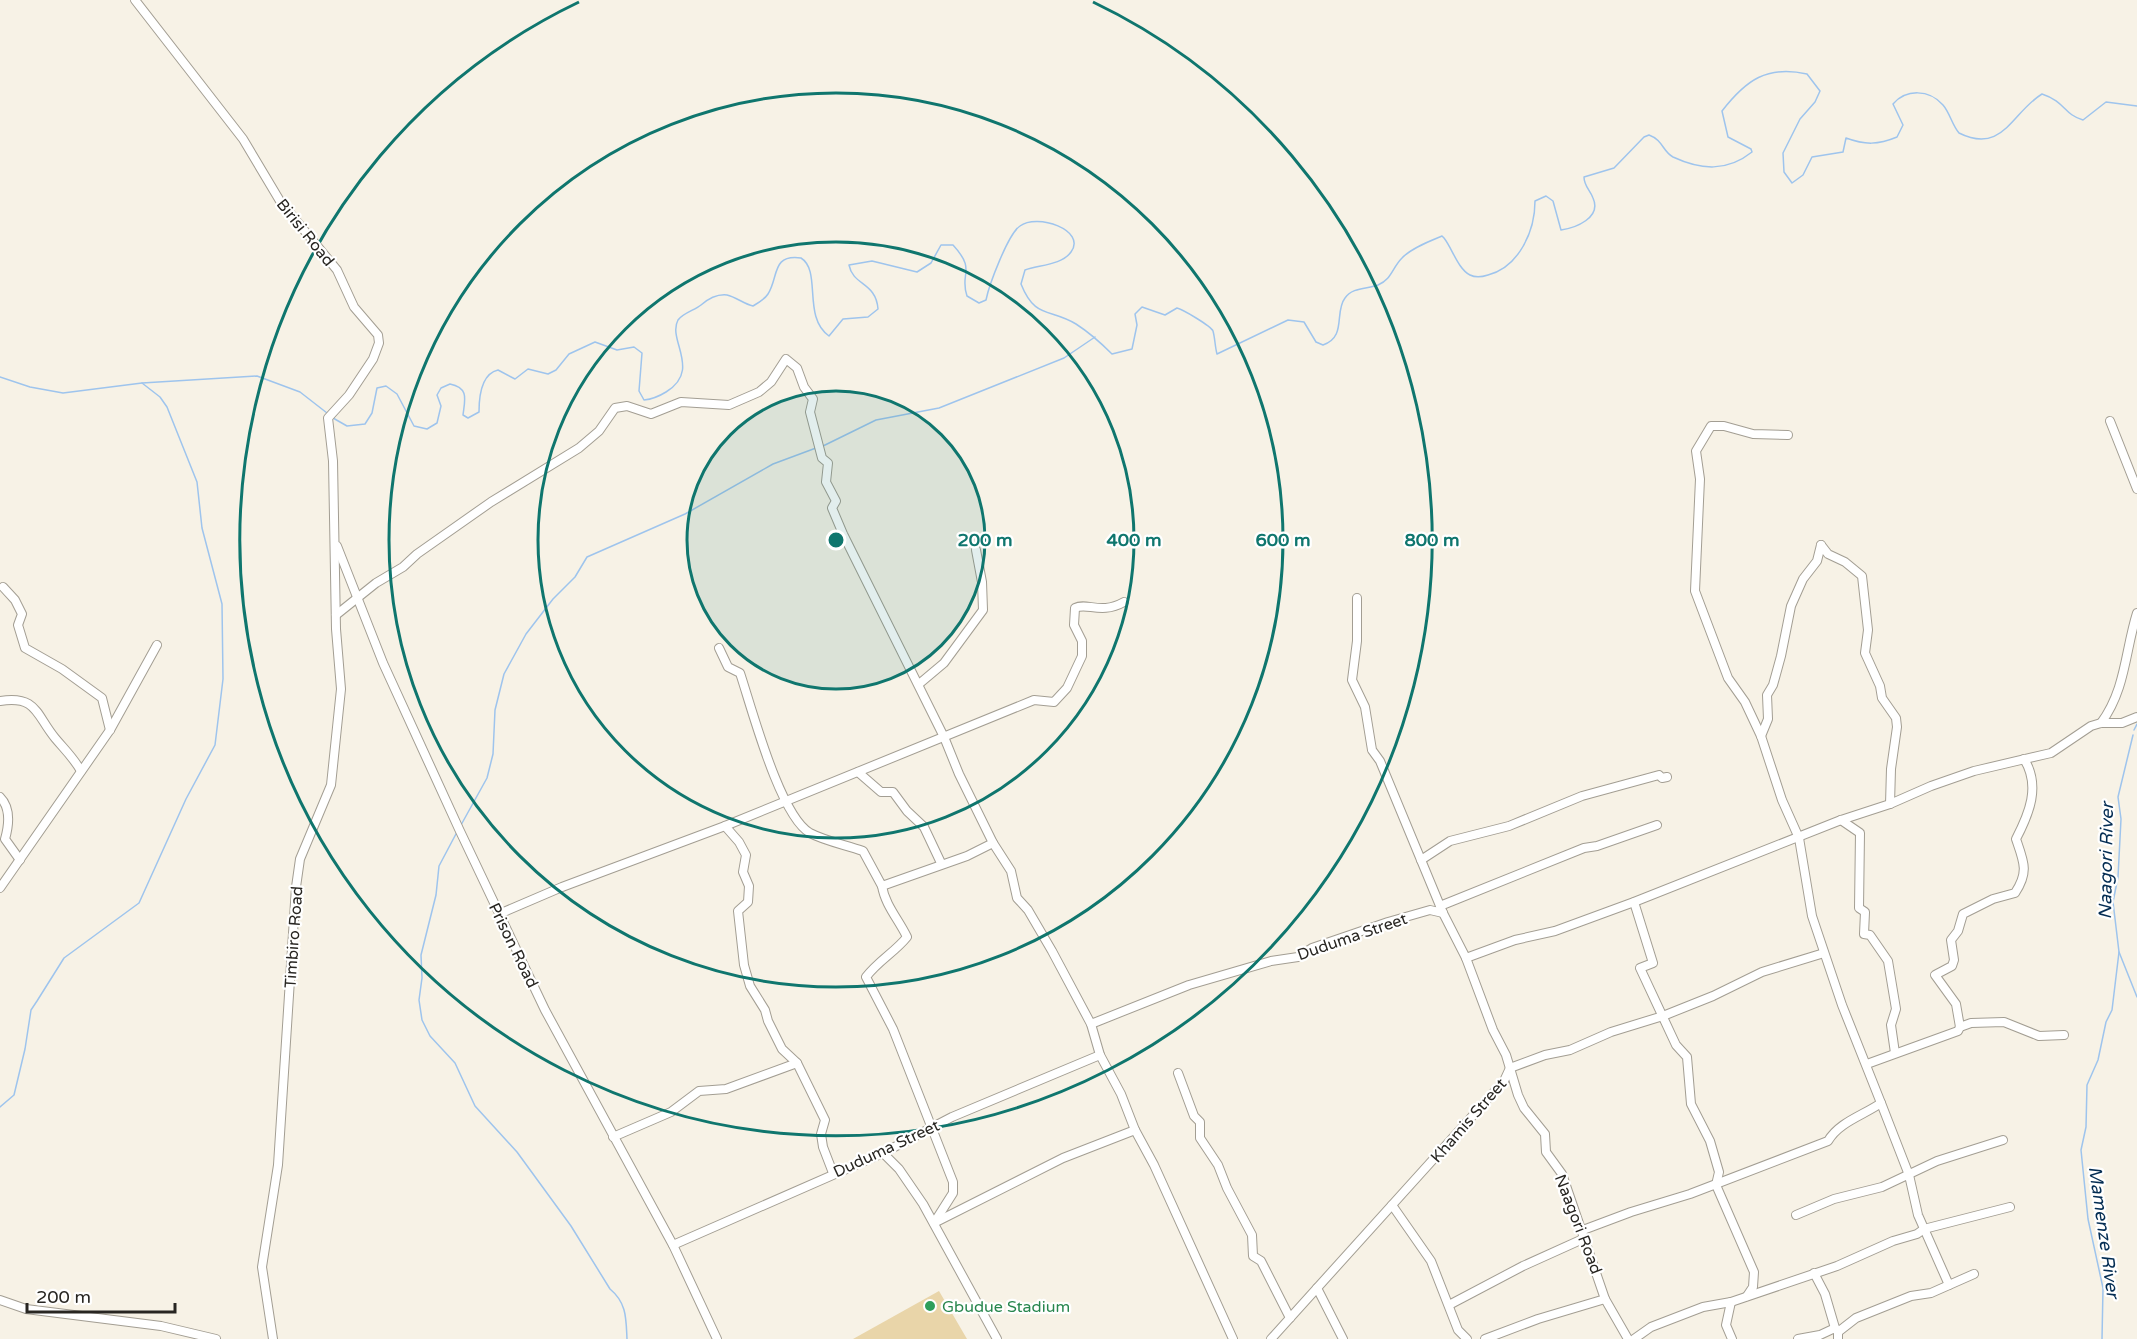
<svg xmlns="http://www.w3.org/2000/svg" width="2137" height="1339" font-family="'Varela Round',sans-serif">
	<rect width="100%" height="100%" fill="#f7f2e6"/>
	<polygon fill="#e9d5a9" points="939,1291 967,1339 853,1339"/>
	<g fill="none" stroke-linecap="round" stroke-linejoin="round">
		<g stroke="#9ec4ed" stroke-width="1.5">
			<polyline points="0,377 30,387 63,393 142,383 257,376 300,392 327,413"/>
			<path d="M333 418 347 426 365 424 372 413 377 388 386 386 397 394 414 426 427 429 437 423 441 406 437 395 441 388 450 384C469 388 465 399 463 415L468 418 479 412C479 396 481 374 498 370L515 379 528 369 548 374 556 370 569 354 595 342 617 350 634 347 642 353 639 391 644 400C653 399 658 397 666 392 702 370 667 340 678 320 683 313 695 310 701 305 708 299 718 294 727 295 736 297 744 304 753 306 758 303 765 299 768 294 779 277 771 254 801 258 822 271 802 317 829 336L843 319 868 317 878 309C876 282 853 286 849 265L872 261 917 272 931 263 941 245H953C977 271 959 273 967 296L979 303 986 300C989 285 1008 234 1020 226 1037 213 1087 230 1071 252 1062 265 1039 265 1025 270L1021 284C1035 319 1049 308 1076 324 1090 333 1100 342 1112 354L1132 349 1137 325 1135 314 1142 307 1165 315 1177 308C1182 309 1211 326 1213 331 1215 338 1215 347 1217 354L1288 320 1304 322 1316 342 1323 345C1347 337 1334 312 1345 298 1352 287 1368 289 1378 285 1392 279 1392 268 1402 258 1411 248 1430 241 1442 236L1444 238C1452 248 1458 269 1470 275 1476 278 1482 277 1488 275 1519 267 1535 231 1535 201L1546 196 1553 201 1561 230C1575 228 1602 218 1593 198 1590 190 1584 186 1584 177L1614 168 1644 137 1649 135C1663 140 1663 152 1673 157 1701 170 1727 172 1752 152L1751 149 1728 137 1722 111C1746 80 1767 65 1807 74L1820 91 1815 102 1800 119 1783 153 1784 172 1792 183 1803 175 1812 157 1843 152 1846 138C1865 145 1878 145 1897 137L1903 125 1893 104C1906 89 1929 89 1943 105 1950 113 1952 125 1959 133 2003 155 2012 112 2042 94 2066 102 2063 114 2083 120L2106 102 2137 106"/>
			<polyline points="823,446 876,420 939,408 1064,358 1095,337"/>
			<polyline points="2134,730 2137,724"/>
			<polyline points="2133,735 2118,797 2121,819 2118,877 2113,902 2119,952 2137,997"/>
			<polyline points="461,825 487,778 493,754 495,710 504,674 526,634 553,599 575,577 587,557 685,514 773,464 816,448"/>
			<path d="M457 832 439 866 436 895 421 955 422 978 419 1000 422 1020 430 1036 455 1063 475 1106 517 1152 571 1226 610 1289C627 1303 626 1319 627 1339"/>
			<polyline points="0,1107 14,1095 25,1049 31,1010 37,1001 64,958 139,903 186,799 215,745 223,679 222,604 202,528 197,482 167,407 160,397 142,383"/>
			<polyline points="2102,1339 2103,1288 2088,1219 2081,1150 2086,1127 2087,1085 2098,1060 2106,1022 2112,1010 2119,952"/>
		</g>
		<g stroke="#a39e93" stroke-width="10">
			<g id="minor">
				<polyline points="135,0 243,139 280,201 337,270 354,307 378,335 379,343 373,359 349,395 328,418 333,461 336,629 341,689 331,785 300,859 296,887 278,1165 262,1267 273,1339"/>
				<polyline points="2110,421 2137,489"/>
				<polyline points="1821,545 1828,554 1845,562 1862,576 1868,630 1865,653 1880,686 1882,698 1896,718 1897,727 1891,769 1890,804"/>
				<polyline points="337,546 383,663 459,829 545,1010 673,1245 717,1339"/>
				<polyline points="3,587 15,600 22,614 18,625 25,648 62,669 102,698 110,730"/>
				<polyline points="1357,598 1357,641 1352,680 1365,707 1372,750 1380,761 1443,913 1466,958 1493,1030 1506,1055 1518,1095 1524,1108 1545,1134 1546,1152 1562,1174 1605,1299 1628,1339"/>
				<polyline points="336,615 376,583 403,567 417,554 491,502 579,448 599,431 615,408 627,406 651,414 681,402 729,405 759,392 771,382 786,359 797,368 804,387 813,399 810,412 822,458 828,463 826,482 836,501 832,508 843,534 944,737 959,774 993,843 1011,871 1017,898 1028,910 1052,951 1091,1024 1100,1055 1121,1094 1135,1130 1154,1165 1233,1339"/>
				<path d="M719 648 728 667 740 673C752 709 780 816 810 833 825 841 846 845 863 851L882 886 967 856 993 843"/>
				<polyline points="919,684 944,663 983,610 982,582 976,550"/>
				<path d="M0 701C37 695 36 715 55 738 65 750 73 757 81 771"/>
				<path d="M2101 723C2126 689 2125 651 2137 613"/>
				<polyline points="1761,736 1768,719 1767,695 1773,685 1781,656 1791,606 1803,579 1817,561 1821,545"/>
				<polyline points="858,772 881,792 893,792 907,811 924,827 941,863"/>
				<path d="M0 797C11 808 9 825 5 839L20 860"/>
				<polyline points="1841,820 1860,833 1859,908 1865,912 1864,934 1870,935 1888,961 1896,1009 1891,1025 1895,1053"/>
				<polyline points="725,826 739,842 746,855 743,872 749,886 748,902 738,911 744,965 750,986 765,1010 768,1021 782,1049 797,1063 825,1120 821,1134 823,1147 833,1173"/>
				<polyline points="1421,860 1450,841 1509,826 1582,796 1659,775 1662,778 1667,777"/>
				<path d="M882 886C885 905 899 920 907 937 895 952 878 961 866 977L893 1029 953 1182V1193L934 1223"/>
				<polyline points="0,888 110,730 157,645"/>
				<polyline points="1634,902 1653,963 1640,968 1676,1045 1687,1057 1691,1104 1710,1141 1719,1172 1716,1185 1754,1272 1753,1287 1747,1296"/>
				<polyline points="1440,906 1584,848 1597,846 1657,825"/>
				<path d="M499 914 562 887 725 826 1034 700 1054 702 1067 688 1082 656V641L1074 625 1075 608C1087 602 1101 615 1124 602"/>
				<polyline points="1466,958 1515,940 1555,931 1634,902 1841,820 1890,804 1931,786 1974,771 2051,753 2091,726 2101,723 2122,723 2137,717"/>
				<polyline points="1091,1024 1189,985 1271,961 1298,957 1312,948 1388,922 1430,910 1443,913"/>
				<path d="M1960 1027 1956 1004 1935 975 1952 966 1954 960 1951 940 1958 931 1963 914 1993 899 2015 893C2029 872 2024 862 2016 839 2029 814 2041 786 2024 759"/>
				<polyline points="1867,1064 1958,1031 1960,1027 1971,1023 2004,1022 2039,1036 2064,1035"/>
				<polyline points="1178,1073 1194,1116 1200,1122 1200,1138 1218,1165 1227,1188 1252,1235 1253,1256 1261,1261 1290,1318"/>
				<polyline points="1881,1103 1909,1175 1918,1215 1949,1285"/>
				<polyline points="613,1137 671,1112 699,1091 726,1089 797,1063"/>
				<polyline points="883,1153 899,1169 923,1204 997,1339"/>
				<polyline points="1392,1205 1431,1261 1458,1330 1467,1339"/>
				<polyline points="1796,1215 1834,1199 1882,1187 1937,1161 2003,1140"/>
				<polyline points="936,1222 1063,1158 1135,1130"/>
				<path d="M1583 1230 1631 1212 1690 1194 1828 1141C1839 1122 1864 1115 1881 1103L1842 1005 1812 916 1799 838 1782 800 1761 736 1745 702 1728 678 1695 591 1700 479 1696 451 1711 426H1724L1753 434 1788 435"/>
				<polyline points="673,1245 883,1153 952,1117 1100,1055"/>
				<polyline points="1814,1273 1825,1294 1835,1328"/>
				<polyline points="1317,1288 1343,1339"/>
				<polyline points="0,1300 26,1309 161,1326 216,1339"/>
				<polyline points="1731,1302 1726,1325 1732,1339"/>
				<polyline points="1449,1305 1523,1266 1585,1238"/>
				<polyline points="1838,1332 1856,1318 1911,1296 1931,1293 1974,1274"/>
				<polyline points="1271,1339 1504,1081 1510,1068 1545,1055 1570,1050 1611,1032 1663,1016 1713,996 1762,972 1824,953"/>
				<polyline points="1485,1339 1538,1319 1605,1299"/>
				<polyline points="1634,1339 1651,1327 1703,1307 1731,1302 1837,1266 1893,1241 1917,1234 1924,1229 2010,1207"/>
				<polyline points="1798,1339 1820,1335 1835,1328 1838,1332 1838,1339"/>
			</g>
		</g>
		<use href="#minor" stroke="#fff" stroke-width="8"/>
	</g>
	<circle cx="836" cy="540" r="149" fill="#0f766e" fill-opacity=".12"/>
	<g fill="none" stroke="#0f766e" stroke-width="3">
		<circle cx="836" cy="540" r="149"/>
		<circle cx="836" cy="540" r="298"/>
		<circle cx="836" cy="540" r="447"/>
		<path d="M1093 2A596 596 0 1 1 579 2"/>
	</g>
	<circle fill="#2e9e5b" stroke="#fff" stroke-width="2" cx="930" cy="1306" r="6"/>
	<g text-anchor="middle" stroke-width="4.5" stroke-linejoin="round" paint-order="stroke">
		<g font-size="16" fill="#282622" stroke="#fff">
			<text transform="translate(306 232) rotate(51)" y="6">Birisi Road</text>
			<text transform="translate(1352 936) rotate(-19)" y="6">Duduma Street</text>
			<text transform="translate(293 937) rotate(-86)" y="6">Timbiro Road</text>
			<text transform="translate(514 945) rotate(64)" y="6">Prison Road</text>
			<text transform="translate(1468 1120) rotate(-49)" y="6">Khamis Street</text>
			<text transform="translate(886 1148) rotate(-25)" y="6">Duduma Street</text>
			<text transform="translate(1579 1224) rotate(69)" y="6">Naagori Road</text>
		</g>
		<g font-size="16" fill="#27864d" stroke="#fff" text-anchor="start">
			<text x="942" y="1312">Gbudue Stadium</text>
		</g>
		<g font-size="18" font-style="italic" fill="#042d53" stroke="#fff">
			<text transform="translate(2106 861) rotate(-89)" y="6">Naagori River</text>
			<text transform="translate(2104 1232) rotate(82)" y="6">Mamenze River</text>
		</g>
	</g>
	<circle cx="836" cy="540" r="9" fill="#0f766e" stroke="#fff" stroke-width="3"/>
	<g font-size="18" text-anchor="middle" font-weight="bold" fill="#0f766e" stroke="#fff" stroke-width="4.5" stroke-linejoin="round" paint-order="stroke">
		<text x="985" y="546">200 m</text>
		<text x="1134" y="546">400 m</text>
		<text x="1283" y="546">600 m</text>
		<text x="1432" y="546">800 m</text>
	</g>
	<path d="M27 1303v9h148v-9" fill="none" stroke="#282622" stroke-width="3"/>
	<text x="36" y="1303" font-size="18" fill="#282622" stroke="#ffffff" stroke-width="4.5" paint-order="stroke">200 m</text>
</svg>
